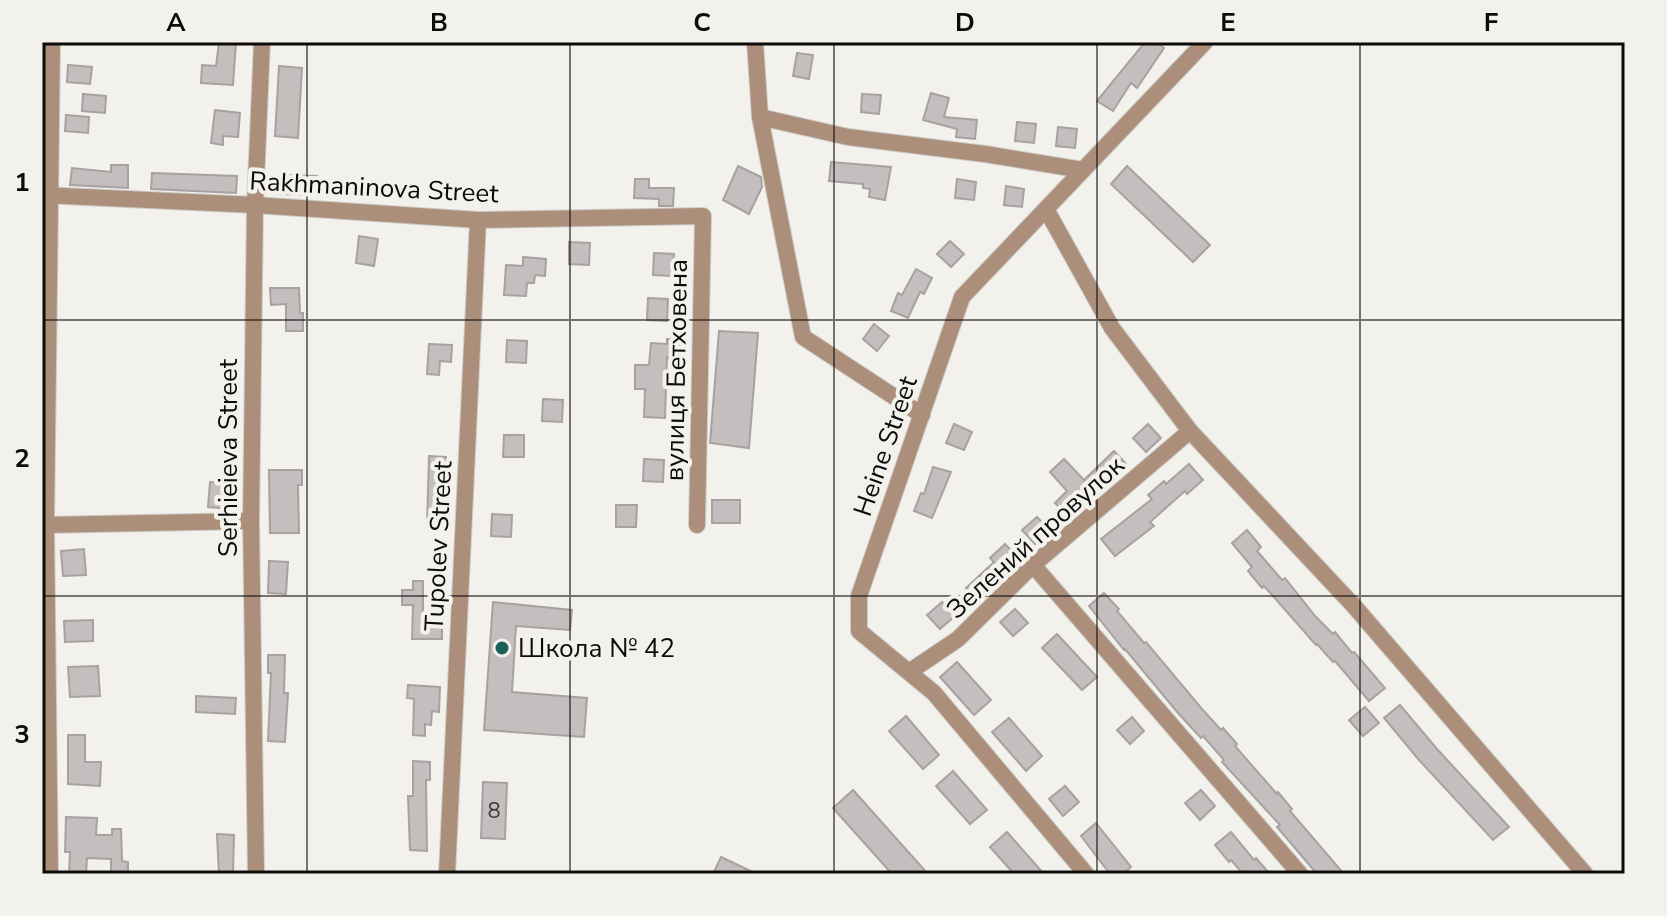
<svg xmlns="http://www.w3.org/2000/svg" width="1667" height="916" font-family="'Nunito Sans',sans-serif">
	<rect width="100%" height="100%" fill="#f2f1ec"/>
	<g fill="#c4bebe" stroke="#a7a2a1" stroke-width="2">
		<polygon points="219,42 236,42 233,85 201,83 202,65 216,66"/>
		<polygon points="1145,42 1156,42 1164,48 1137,88 1131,83 1113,111 1097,101"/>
		<polygon points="797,53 813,55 809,79 793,76"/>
		<polygon points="68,65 92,67 90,84 67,82"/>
		<polygon points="279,66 302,68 298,138 275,136"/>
		<polygon points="931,93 949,98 944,117 977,120 975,139 956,137 957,129 923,120"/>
		<polygon points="83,94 106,96 105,113 82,111"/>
		<polygon points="862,94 881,95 879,114 861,112"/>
		<polygon points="215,110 240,113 238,137 223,136 223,145 211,143"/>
		<polygon points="66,115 89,117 88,133 65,131"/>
		<polygon points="1017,122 1036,124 1034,143 1015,141"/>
		<polygon points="1058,127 1077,129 1075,148 1056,146"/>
		<polygon points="831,162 891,167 885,200 869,197 870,189 863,188 863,184 829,181"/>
		<polygon points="111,165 128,165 128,188 70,185 72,168 111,172"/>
		<polygon points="738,166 761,177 762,187 749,214 723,200"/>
		<polygon points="1127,166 1210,245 1193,262 1111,184"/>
		<polygon points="152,173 237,176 236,193 151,189"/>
		<polygon points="280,175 317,176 317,195 279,194"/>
		<polygon points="635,179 649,179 649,188 674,188 673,206 659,206 659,199 634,198"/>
		<polygon points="957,179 976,182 974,200 955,198"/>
		<polygon points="1006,186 1024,189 1022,207 1004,205"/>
		<polygon points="359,236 378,239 374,266 356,263"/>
		<polygon points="950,241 964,254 951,267 937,254"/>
		<polygon points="569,242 590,243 589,265 569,264"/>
		<polygon points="654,253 674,254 673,276 653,275"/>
		<polygon points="523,257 546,259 545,276 535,275 534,283 527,283 526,296 504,295 506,265 523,266"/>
		<polygon points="916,269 932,278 924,294 920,292 908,318 891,311 898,293 902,295"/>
		<polygon points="270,288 299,288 300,313 303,313 303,331 286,331 286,304 271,305"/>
		<polygon points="648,298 668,299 667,321 647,320"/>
		<polygon points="874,324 889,336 877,351 863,339"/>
		<polygon points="719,331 758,333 749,448 710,443"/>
		<polygon points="667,339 681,340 679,361 667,357 665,418 644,417 645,389 635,389 635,365 649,365 651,343 667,344"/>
		<polygon points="507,340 527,341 526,363 506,362"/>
		<polygon points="429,344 452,345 451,362 440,361 439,375 427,374"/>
		<polygon points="543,399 563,400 562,422 542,421"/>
		<polygon points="954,424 972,432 964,450 946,443"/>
		<polygon points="1148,424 1161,438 1146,452 1133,438"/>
		<polygon points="504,435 524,435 524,457 503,457"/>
		<polygon points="1114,451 1127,465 1094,497 1092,495 1068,517 1055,503 1067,491 1050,472 1064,459 1084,480"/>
		<polygon points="429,456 446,457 444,527 427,526"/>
		<polygon points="644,459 664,460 663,482 643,481"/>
		<polygon points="1189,464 1203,480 1187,494 1185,491 1150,522 1154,526 1115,556 1101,539 1152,499 1148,495 1164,481 1166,484"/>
		<polygon points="933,467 951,472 932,518 914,511 921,493 924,494"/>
		<polygon points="269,470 302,470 302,485 298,485 299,533 270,533"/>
		<polygon points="210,482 234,484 232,509 208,507"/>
		<rect x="712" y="500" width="28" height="23"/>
		<polygon points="616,505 637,505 636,527 616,527"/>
		<polygon points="492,514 512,515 511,537 491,536"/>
		<polygon points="1037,517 1050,531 1035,544 1022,530"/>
		<polygon points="1247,530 1261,547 1257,551 1282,580 1285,578 1316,617 1333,634 1335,632 1352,653 1354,652 1385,688 1369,701 1335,661 1333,662 1317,644 1316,645 1264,586 1262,588 1248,571 1252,567 1232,543"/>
		<polygon points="1005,544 1018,558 990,585 993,589 979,602 966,588 994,562 990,558"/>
		<polygon points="84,549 86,575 63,576 61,551"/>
		<polygon points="269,561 288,562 286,594 268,593"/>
		<polygon points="413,581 423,581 423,616 442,616 442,639 412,639 413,605 402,605 402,590 413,590"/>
		<polygon points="1104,593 1119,609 1117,611 1144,643 1146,642 1202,709 1221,730 1223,728 1237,744 1235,746 1277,794 1278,792 1292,809 1290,811 1344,874 1317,874 1277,827 1280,825 1222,762 1224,760 1203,736 1201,738 1178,713 1125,649 1124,650 1089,606"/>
		<polygon points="493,602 572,610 570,630 516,626 512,692 587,698 584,737 484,730"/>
		<polygon points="942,602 955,616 940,629 927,615"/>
		<polygon points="1015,609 1028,623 1013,636 1000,622"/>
		<polygon points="93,620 93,641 65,642 64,621"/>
		<polygon points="1057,634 1097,677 1082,690 1042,648"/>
		<polygon points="268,655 285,655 284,693 288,693 285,742 268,741 271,673 268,673"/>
		<polygon points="957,662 991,700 974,715 940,677"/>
		<polygon points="98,666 100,696 70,697 68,667"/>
		<polygon points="408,685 440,687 439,712 432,711 431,725 425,724 425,736 413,735 414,699 407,698"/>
		<polygon points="196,696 236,698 235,714 196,712"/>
		<polygon points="1400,705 1437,749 1509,827 1493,840 1419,760 1384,718"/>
		<polygon points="1365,707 1379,723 1363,736 1349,720"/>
		<polygon points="906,716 939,755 923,769 889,731"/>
		<polygon points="1132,717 1144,731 1130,744 1117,730"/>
		<polygon points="1009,718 1042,756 1026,771 992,732"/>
		<polygon points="68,735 85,735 85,762 101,762 100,786 68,784"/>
		<polygon points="413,761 430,762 430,780 426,780 427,851 410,850 408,796 413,796"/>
		<polygon points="953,771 987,810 970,824 936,786"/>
		<polygon points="483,782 507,783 505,839 481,838"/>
		<polygon points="1065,786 1079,802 1063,816 1049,799"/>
		<polygon points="853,790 928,874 892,874 833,808"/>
		<polygon points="1201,790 1215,806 1200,820 1185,803"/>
		<polygon points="66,817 97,818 96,835 112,835 112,829 121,829 122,861 128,862 128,874 111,874 111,859 87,858 86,874 69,874 70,852 65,852"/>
		<polygon points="1096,823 1131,867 1123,874 1110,874 1081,836"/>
		<polygon points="1007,832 1044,874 1014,874 990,847"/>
		<polygon points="1231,832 1254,860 1256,858 1270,874 1243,874 1231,860 1229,862 1215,845"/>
		<polygon points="217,834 234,835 233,874 219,874"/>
		<polygon points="721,857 757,874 713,874"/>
	</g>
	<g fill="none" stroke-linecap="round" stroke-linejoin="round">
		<g stroke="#cdccc8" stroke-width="18">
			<g id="street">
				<polyline points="755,42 760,117 803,337 922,415"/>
				<polyline points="760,117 848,137 985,154 1083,170"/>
				<polyline points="42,195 255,205 478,220 703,216 697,525"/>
				<polyline points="1046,209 1112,328 1190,431 1354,606 1585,874"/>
				<polyline points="42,525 251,521"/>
				<polyline points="1033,565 1300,874"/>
				<polyline points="909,672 958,639 1033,565 1190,431"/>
				<polyline points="50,874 46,525 52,42"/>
				<polyline points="256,874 251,521 255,205 262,42"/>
				<polyline points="447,874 478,220"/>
				<polyline points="1086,874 934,693 859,631 859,596 962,297 1205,42"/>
			</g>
		</g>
		<use href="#street" stroke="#ab8f7b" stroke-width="16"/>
	</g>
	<path fill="none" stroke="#0c0b0a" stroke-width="2" stroke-opacity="0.55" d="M307 42V874M570 42V874M834 42V874M1097 42V874M1360 42V874M42 320H1625M42 596H1625"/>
	<circle fill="#1a6257" stroke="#f2f1ec" stroke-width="3" cx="502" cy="648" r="8"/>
	<g text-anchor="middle" stroke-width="8" stroke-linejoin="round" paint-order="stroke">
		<g font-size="22" fill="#3a3837">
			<text x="494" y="818">8</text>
		</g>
		<g font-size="26" fill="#0c0b0a" stroke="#f2f1ec">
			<text transform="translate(374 187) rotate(3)" y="9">Rakhmaninova Street</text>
			<text transform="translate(676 370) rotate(-89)" y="9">вулиця Бетховена</text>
			<text transform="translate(885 446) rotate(-71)" y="9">Heine Street</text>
			<text transform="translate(228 458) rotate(-90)" y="9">Serhieieva Street</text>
			<text transform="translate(1035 537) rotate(-42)" y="9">Зелений провулок</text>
			<text transform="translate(438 546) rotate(-87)" y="9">Tupolev Street</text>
		</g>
		<g font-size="26" fill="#0c0b0a" stroke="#f2f1ec" text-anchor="start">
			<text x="518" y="657">Школа № 42</text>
		</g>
	</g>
	<rect width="1667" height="916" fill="none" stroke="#f2f1ec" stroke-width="88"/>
	<rect x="44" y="44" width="1579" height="828" fill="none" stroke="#0c0b0a" stroke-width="3"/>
	<g font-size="26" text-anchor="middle" font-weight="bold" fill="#0c0b0a">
		<text x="176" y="31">A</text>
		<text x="439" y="31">B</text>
		<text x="702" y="31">C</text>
		<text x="965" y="31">D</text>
		<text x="1228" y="31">E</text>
		<text x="1491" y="31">F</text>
		<text x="22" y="191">1</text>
		<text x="22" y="467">2</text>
		<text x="22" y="743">3</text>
	</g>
</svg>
